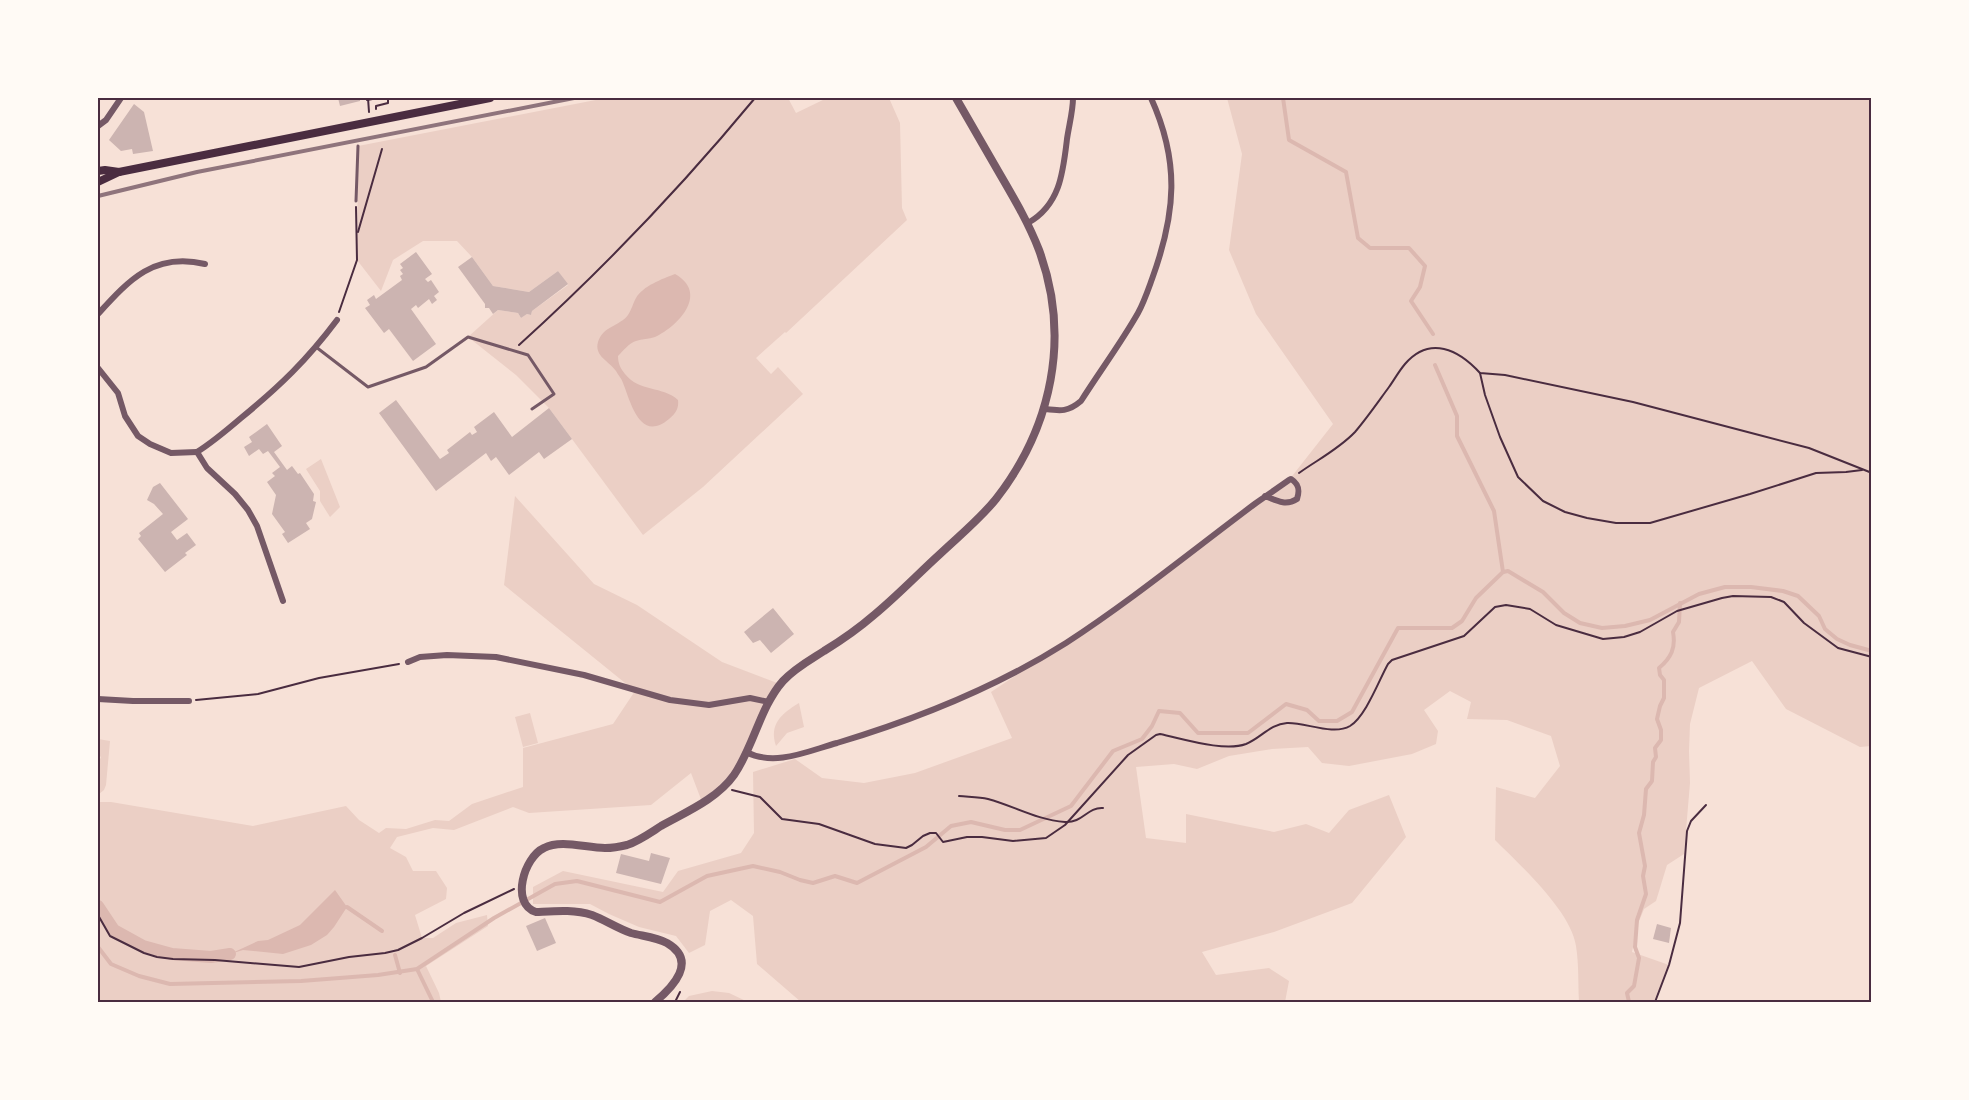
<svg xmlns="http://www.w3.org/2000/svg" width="1969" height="1100" font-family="Ubuntu,sans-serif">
	<rect width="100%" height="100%" fill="#f7e1d7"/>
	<g fill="#ebcfc5">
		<polygon points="606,98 788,98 796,113 827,98 889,98 900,123 902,208 907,220 786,333 785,332 756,358 771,374 778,367 803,394 703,487 643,535 549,408 516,375 468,337 498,310 518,313 521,318 527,314 531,315 532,311 568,285 558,271 529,292 493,286 472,257 457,241 423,241 393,260 381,291 357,260 358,146"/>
		<path d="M1227 98H1871V746L1860 747 1786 709 1752 661 1699 688 1690 724 1689 751 1690 783 1684 854 1667 865 1656 901 1644 909 1637 926 1632 952 1669 965 1655 1002H1579C1578 984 1579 965 1576 946 1571 911 1520 865 1495 840L1496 787 1535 798 1560 766 1551 736 1507 720 1467 719 1471 702 1450 691 1424 710 1438 731 1436 744 1412 754 1349 766 1322 763 1308 747 1272 749 1229 756 1197 769 1174 764 1136 767 1146 838 1186 843V814L1274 832 1306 824 1329 833 1349 810 1389 795 1406 837 1352 903 1274 932 1202 952 1216 975 1269 968 1289 981 1285 1002H801L757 964 753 916 731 900 710 911 705 945 689 953 676 936 639 927 609 914 590 904H533V887L563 871 663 892 678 871 741 853 754 833 753 772 795 759 822 778 864 783 915 773 1012 738 991 692 1065 643 1289 480 1333 424 1256 314 1229 250 1242 154Z"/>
		<polygon points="321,459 340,507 330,517 320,501 320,491 306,469"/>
		<polygon points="515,496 594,584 637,605 722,662 780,684 738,767 702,802 691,773 651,805 529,813 513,807 454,830 433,828 397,837 390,848 406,857 413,871 436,871 447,888 446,899 415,915 422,938 433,938 456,923 487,915 488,926 426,966 439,993 441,1002 98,1002 98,802 111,802 253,826 346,806 359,820 379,833 386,828 406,829 435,820 449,821 472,804 523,787 523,748 613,724 635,691 504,585"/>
		<path d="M799 703 804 727 787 733 776 746C769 724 781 714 799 703Z"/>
		<polygon points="530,713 538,743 523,747 515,717"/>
		<polygon points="98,739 110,741 106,785 104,790 99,794 98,793 98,764 101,757 98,755"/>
		<polygon points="712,991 729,993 748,1002 683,1002 689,996"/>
	</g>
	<g fill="#dcb8b0">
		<path d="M675 274C709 293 679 326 655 337 649 339 642 339 636 341 629 343 623 351 618 356 618 364 621 369 625 374 639 392 663 386 678 400 679 408 676 413 669 419 640 443 631 403 623 383 622 379 618 375 616 371 609 361 594 356 598 342 603 326 620 326 628 315 632 309 633 303 636 298 643 286 662 279 675 274Z"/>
		<polygon points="335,890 347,907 334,927 327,935 311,945 283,954 243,950 230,954 258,941 268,940 300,925"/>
	</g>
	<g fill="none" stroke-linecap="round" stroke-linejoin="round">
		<g stroke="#dcb8b0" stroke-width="4">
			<polyline points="1283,98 1289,140 1346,172 1358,238 1370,248 1409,248 1425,266 1420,287 1411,301 1433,334"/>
			<polyline points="1435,365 1457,416 1457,436 1494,511 1503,572"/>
			<polyline points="347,907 382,931"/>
			<polyline points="98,947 111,964 139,976 170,984 301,981 378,975 417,969 494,918 555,884 577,881 660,902 707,876 753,866 780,872 800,880 813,883 835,876 857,883 926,847 951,826 971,822 1005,830 1020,830 1071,806 1113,751 1142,739 1152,726 1159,711 1180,713 1198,733 1248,733 1286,704 1307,710 1319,721 1337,721 1352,712 1398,628 1452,628 1462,621 1476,598 1503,572 1508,571 1543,592 1564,613 1580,623 1602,628 1625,626 1650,620 1699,594 1725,587 1751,587 1783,591 1798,596 1819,616 1825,629 1837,639 1850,645 1872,651"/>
			<polyline points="395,955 400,973"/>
			<polyline points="417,969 433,1002"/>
			<path d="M1629 1002 1627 993 1634 986 1639 958 1635 947 1637 920 1646 894 1643 876 1645 866 1639 833 1644 815 1646 789 1652 781 1653 762 1656 757 1655 748 1661 740V730L1657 719 1660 706 1664 698V680L1660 675 1659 668C1671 658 1676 648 1673 632L1679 622 1680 603"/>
		</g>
		<polyline stroke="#dcb8b0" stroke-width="12" points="98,906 114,930 143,946 172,954 211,957 230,954"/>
	</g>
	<g fill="#ccb4b1">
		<polygon points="338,98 360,98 360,101 340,106"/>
		<polygon points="134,104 144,112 153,151 133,154 132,149 121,151 109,140"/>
		<polygon points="416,252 432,274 425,279 428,282 431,280 439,292 434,296 437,300 432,304 429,299 418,308 416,305 411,309 436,344 413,361 389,329 384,333 365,308 370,305 367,300 374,295 376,299 402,280 400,276 403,274 400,270 403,268 400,264"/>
		<polygon points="472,257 493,286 529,292 558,271 568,284 532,311 531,315 527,314 521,318 518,313 498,310 493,314 489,308 485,308 485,304 458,267"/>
		<polygon points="396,400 440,459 449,453 447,450 470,432 472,435 477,432 474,427 494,412 512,437 549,408 572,439 544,459 539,452 509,475 496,457 491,461 486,453 436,491 379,413"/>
		<polygon points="267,424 282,446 274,452 287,470 292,466 298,474 300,473 314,494 313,501 316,502 312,519 306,523 310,529 288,543 282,534 285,532 272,514 276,495 267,482 275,476 272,473 280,467 268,451 263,454 259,449 249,456 244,447 252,442 249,437"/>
		<polygon points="160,483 188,519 171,532 177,540 187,533 196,545 185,553 187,555 165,572 138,539 141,536 139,533 163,514 154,504 147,500 153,487"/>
		<polygon points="773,608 794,634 771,653 760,640 753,643 744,632"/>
		<polygon points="651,853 670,858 661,884 616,873 621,854 649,861"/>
		<polygon points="545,918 556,943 537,951 526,926"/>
		<polygon points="1657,924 1671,928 1669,943 1653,939"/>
	</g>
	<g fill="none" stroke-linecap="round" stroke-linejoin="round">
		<g stroke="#4a2c40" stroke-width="2">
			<polyline points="368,98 369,112"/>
			<polyline points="367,100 378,98"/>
			<polyline points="376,109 376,106 388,103 388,98"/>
			<polyline points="358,232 382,149"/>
			<polyline points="339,312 357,260 356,207"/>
			<path d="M519 345C603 269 683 185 755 98"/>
			<polyline points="1480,373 1485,395 1500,437 1518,477 1543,501 1565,512 1587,518 1616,523 1650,523 1750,494 1816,473 1846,472 1862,470"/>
			<path d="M1299 473C1317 460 1339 449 1355 432 1367 418 1378 402 1389 387 1394 380 1399 371 1405 364 1430 335 1459 350 1480 373L1505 375 1633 402 1759 435 1809 448 1872 473"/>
			<polyline points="196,700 258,694 319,678 399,664"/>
			<path d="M732 790 760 797 782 819 819 824 875 844 906 848 912 845 923 836 930 833H936L943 842 967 837H982L1013 841 1046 838 1065 825 1128 755 1156 735 1160 734C1184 739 1224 752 1246 744 1261 738 1270 724 1287 723 1305 722 1333 736 1350 726 1366 716 1379 680 1388 664L1392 660 1464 636 1495 607 1506 605 1530 609 1556 625 1603 639 1624 637 1640 632 1677 611 1722 598 1733 596 1771 597 1784 602 1804 623 1838 648 1872 657"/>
			<path d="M959 796C969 797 979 797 988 799 1014 806 1037 820 1065 822 1083 823 1087 807 1103 808"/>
			<polyline points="98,915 110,936 144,953 157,957 173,959 215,960 299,967 349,957 385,953 398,950 422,938 464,913 514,889"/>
			<polyline points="675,1002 680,992"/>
			<polyline points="1655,1002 1669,965 1680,923 1687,831 1691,821 1706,805"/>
		</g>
		<g stroke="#755966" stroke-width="3">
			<polyline points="356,201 358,146"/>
			<polyline points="316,347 368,387 426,367 468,337 528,355 554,394 532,409"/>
		</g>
		<g stroke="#755966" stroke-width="6">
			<polyline points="98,126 106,120 121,98"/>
			<path d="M1028 223C1060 205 1063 173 1067 139 1069 125 1073 111 1073 98"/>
			<path d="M98 314C129 280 154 252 205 264"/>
			<polyline points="98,368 118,393 125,416 138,436 150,444 171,453 197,452"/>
			<path d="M1045 409C1061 411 1068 412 1081 401 1100 371 1121 343 1138 313 1144 302 1148 290 1152 279 1176 213 1180 162 1151 98"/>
			<path d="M197 452C213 442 227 430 241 418 280 386 307 360 337 320"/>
			<polyline points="197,452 207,468 235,494 248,510 257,526 283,601"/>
			<polyline points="408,662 420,657 447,655 496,657 584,675 670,700 709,705 750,698 769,702"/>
			<polyline points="98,699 133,701 189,701"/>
			<path d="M746 752C775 767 808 751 837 743 917 719 995 688 1066 643 1132 600 1193 550 1256 503L1289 480 1291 479C1299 484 1300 490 1297 499 1286 506 1277 501 1265 496"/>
		</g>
		<path stroke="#755966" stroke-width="8" d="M655 1002C673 987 698 961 667 943 656 937 642 936 631 933 617 928 605 920 592 915 574 909 555 911 536 912 510 904 524 857 544 848 561 839 586 848 605 848 612 848 619 847 627 845 639 841 650 833 661 826 686 812 717 799 734 775 754 746 760 707 783 681 795 668 810 660 824 651 842 640 859 628 874 615 897 596 918 574 940 554 959 536 980 519 996 499 1052 427 1071 337 1039 250 1029 224 1015 200 1001 176 986 150 971 124 956 98"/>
		<g stroke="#4a2c40" stroke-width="8">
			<polyline points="98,171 105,170 119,172"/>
			<polyline points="98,182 119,172 490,98"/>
		</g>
		<polyline stroke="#8f747c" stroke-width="4" points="98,196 197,172 574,98"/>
	</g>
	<rect width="1969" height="1100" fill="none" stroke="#fffaf5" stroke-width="198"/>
	<rect x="99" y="99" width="1771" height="902" fill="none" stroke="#4a2c40" stroke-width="2"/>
</svg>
